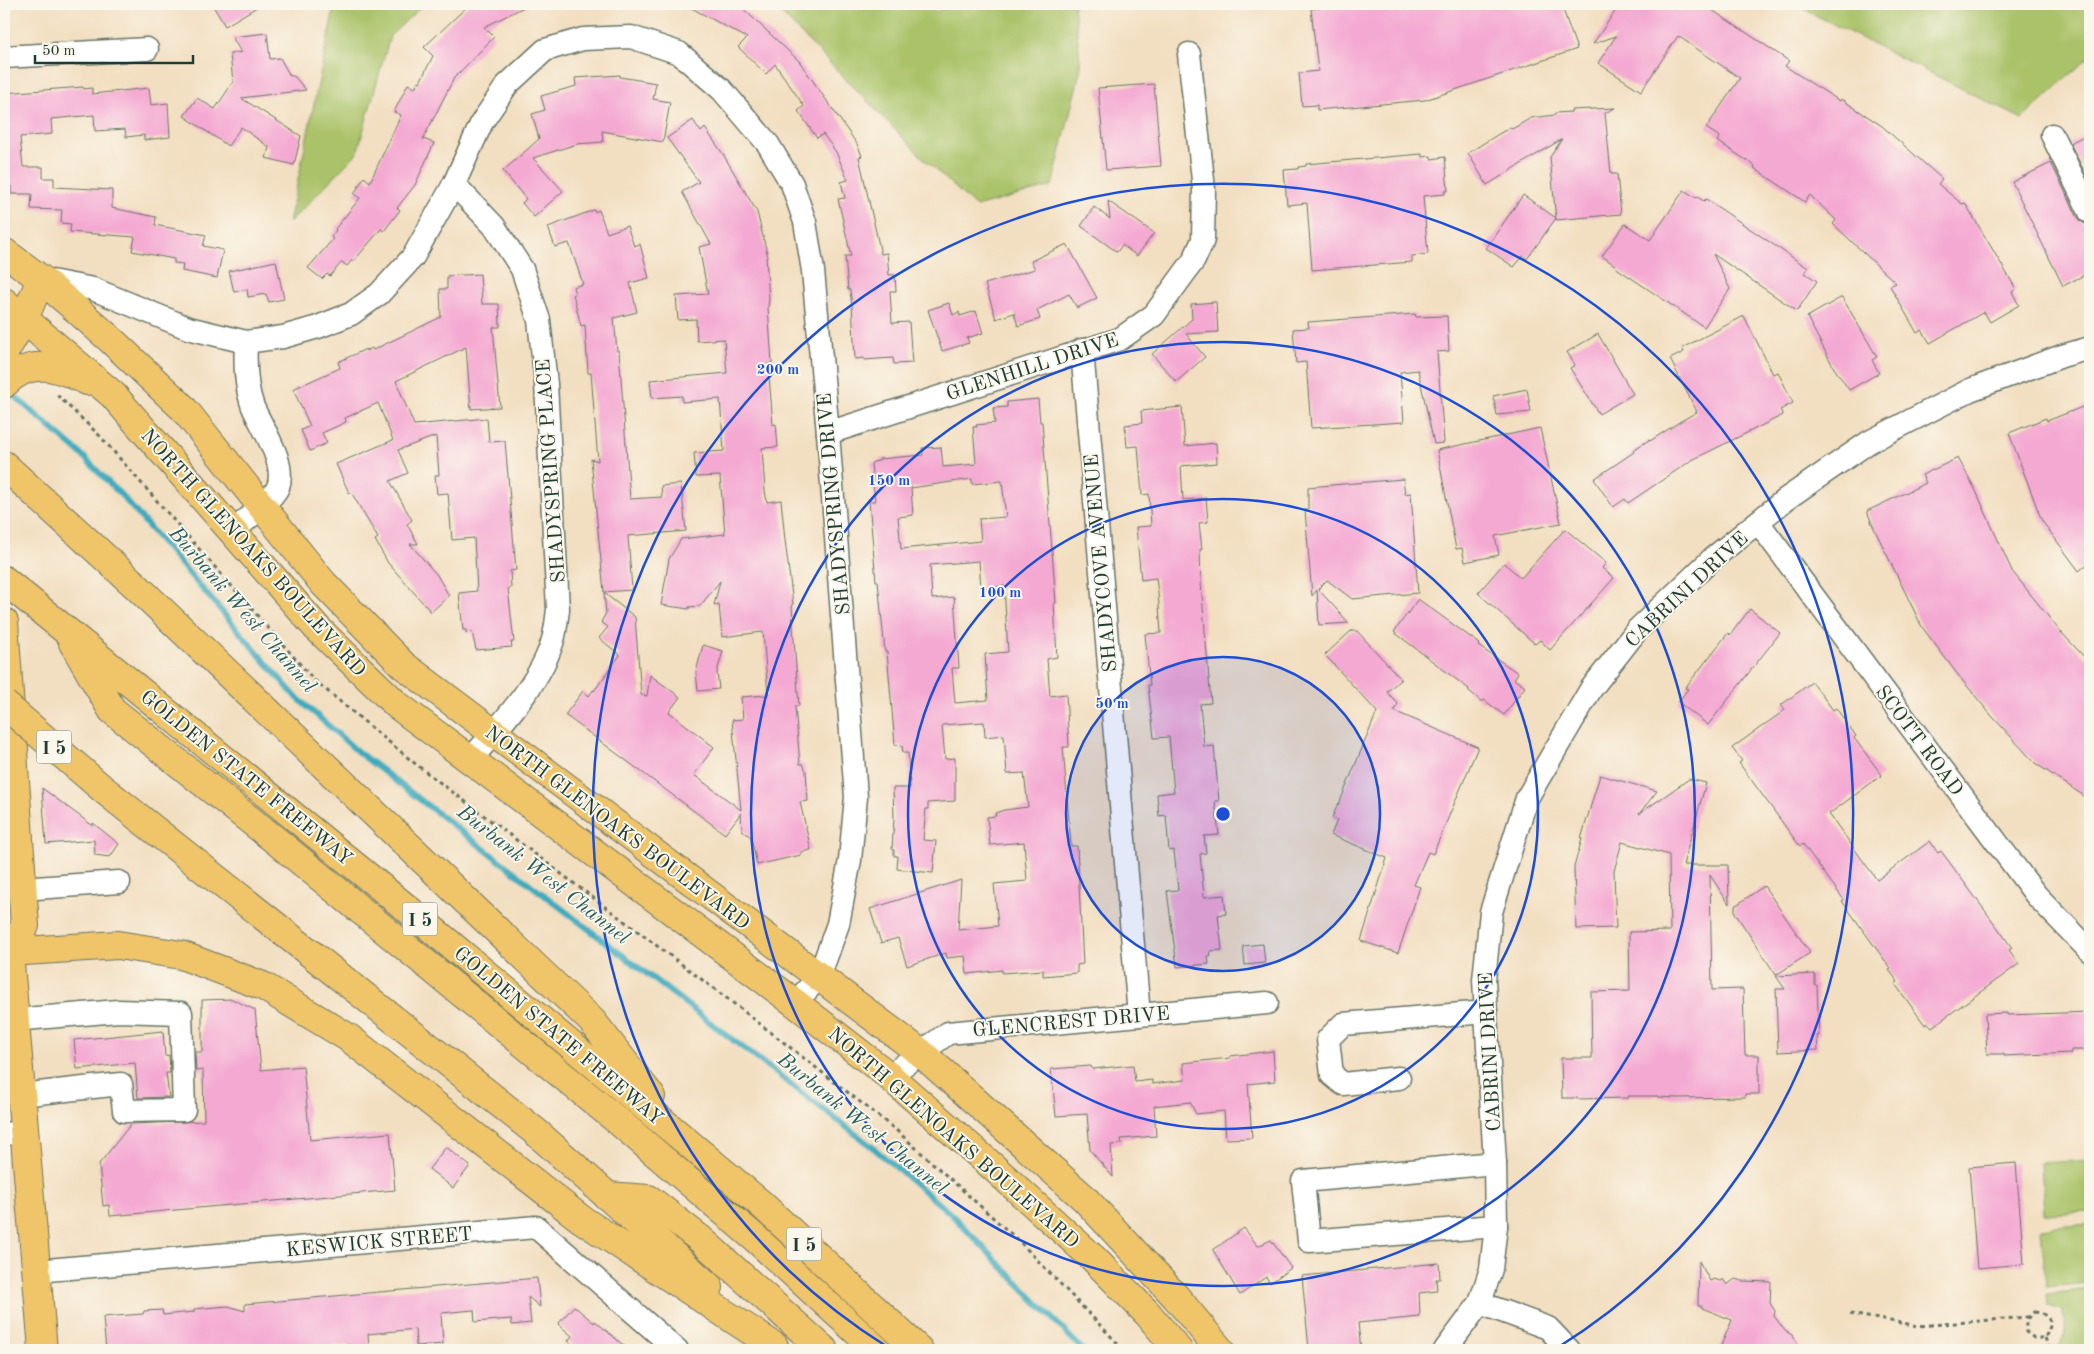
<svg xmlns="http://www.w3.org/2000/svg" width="2094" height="1354" font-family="'Old Standard TT',serif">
	<rect width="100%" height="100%" fill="#fbf7ec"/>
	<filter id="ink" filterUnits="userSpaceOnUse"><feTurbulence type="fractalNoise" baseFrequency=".02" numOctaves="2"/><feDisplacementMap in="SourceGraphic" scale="10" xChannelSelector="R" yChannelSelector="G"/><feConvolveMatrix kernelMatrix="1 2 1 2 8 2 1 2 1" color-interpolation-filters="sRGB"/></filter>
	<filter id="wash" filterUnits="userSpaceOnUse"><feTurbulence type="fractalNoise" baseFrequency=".0096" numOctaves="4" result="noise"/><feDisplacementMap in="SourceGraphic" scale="20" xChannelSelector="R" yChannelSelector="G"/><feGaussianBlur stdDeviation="1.12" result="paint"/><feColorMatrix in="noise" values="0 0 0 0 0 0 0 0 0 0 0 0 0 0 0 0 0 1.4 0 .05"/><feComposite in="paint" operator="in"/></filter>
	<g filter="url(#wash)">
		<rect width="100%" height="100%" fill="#f2dec0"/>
		<g fill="#aac369" stroke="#64804e">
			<polygon points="335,4 424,4 390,36 357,153 289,223"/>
			<polygon points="772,4 933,4 934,12 959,4 1071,4 1074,6 1081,68 1052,186 976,207 921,156"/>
			<polygon points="1796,4 2090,4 2090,56 2022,119 1811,13"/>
			<polygon points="2090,1160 2090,1212 2044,1214 2041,1163"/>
			<polygon points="2090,1224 2090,1283 2046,1287 2041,1228"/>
			<path d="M2090 1289V1350H2062L2059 1345C2069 1333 2068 1323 2061 1310L2048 1306 2047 1294Z"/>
		</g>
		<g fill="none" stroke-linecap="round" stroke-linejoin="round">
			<polyline stroke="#3eaabe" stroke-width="6" points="12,394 80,453 123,497 294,695 358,752 871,1146 951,1214 1083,1350"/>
		</g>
		<g id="blocks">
			<g fill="#f4a9d2" fill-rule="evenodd">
				<polygon points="212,4 262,4 225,26"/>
				<polygon points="470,4 530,4 484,27 494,37 454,78 423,139 434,143 415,185 397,208 400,210 384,231 381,229 353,262 352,260 347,266 342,262 330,276 327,274 322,279 308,268 333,239 331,237 336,230 335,229 360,198 354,194 364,177 370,182 401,115 394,112 408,84 415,88 418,81 420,82 433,56 424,47"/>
				<polygon points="684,4 738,4 799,61 857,144 862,156 859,157 881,254 887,253 889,275 895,275 896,291 890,291 892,323 909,322 912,363 894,364 893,358 864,360 864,358 855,359 852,305 850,290 848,290 845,256 851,256 838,199 845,198 841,182 848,180 836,152 823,134 817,138 798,111 804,106 775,64 766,74 738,47 747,38"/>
				<polygon points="1351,4 1561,4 1577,49 1425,100 1317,110 1317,105 1302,106 1299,73 1318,71 1311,9"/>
				<polygon points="1620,4 1703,4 1789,61 1785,66 1814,85 1840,101 1841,99 1882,126 1942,179 1938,184 1962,204 1965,203 2016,289 2012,292 2019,305 1990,322 1984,312 1930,343 1922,330 1917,333 1890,286 1896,283 1833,224 1836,220 1810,195 1805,202 1754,168 1755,166 1717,141 1720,137 1706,128 1740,78 1678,36 1641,91 1598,63 1616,36 1593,44"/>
				<polygon points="267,33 270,59 280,58 290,76 294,76 306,90 241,98 301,136 294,165 266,158 269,147 241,127 228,146 184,116 197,98 215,109 233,82 230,54 241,52 232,37"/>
				<polygon points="620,75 620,77 656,83 653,99 670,102 663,142 602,131 603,142 577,144 533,158 563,191 534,217 522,203 526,199 503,171 539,139 532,114 545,110 541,96 576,86 575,78"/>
				<polygon points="1154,84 1161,166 1106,170 1098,88"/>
				<polygon points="83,87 84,89 92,88 92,94 149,88 151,105 168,103 170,137 144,140 144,135 126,137 125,129 95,131 94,115 51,119 52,134 20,137 23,167 43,167 43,178 54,178 54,187 112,190 112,208 156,217 155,225 206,235 203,246 223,250 217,278 182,271 183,264 174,263 174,259 132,251 135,237 70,232 71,224 61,223 62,210 31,209 32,194 11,194 11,186 4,186 4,93"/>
				<polygon points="1615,108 1605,113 1611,174 1617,174 1621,214 1556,220 1550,157 1562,139 1487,185 1468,153 1497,135 1511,127 1512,129 1531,118 1555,115 1555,113 1571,112 1571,110"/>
				<polygon points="693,120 701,132 705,128 723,154 757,212 768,257 766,257 769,299 768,307 772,363 768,364 773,425 776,424 778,447 762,448 765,491 767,502 781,500 785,540 793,604 792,604 793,627 799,706 795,706 800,764 803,764 806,771 808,801 800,802 811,850 801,852 801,855 757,865 751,837 742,830 741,813 725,834 565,715 583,691 589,696 593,690 594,691 620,655 599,638 608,627 601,622 606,613 604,593 635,617 641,695 647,696 650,675 680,697 669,712 714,747 694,775 741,810 732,720 743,719 741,697 768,695 763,632 722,637 719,604 714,605 720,581 700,606 689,607 689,609 661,605 669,559 681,539 725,534 720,476 696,477 694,453 724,451 720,399 682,402 682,396 652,398 650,380 727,373 724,339 697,341 696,319 678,320 676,296 708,294 699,247 711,244 682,192 699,182 667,138"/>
				<polygon points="2090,133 2090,183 2070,143"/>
				<polygon points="1422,154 1422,157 1431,156 1431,159 1445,157 1448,191 1445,191 1445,194 1423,196 1428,254 1412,256 1412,262 1312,270 1307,203 1287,205 1284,170 1298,169 1298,167 1306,166 1306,164"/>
				<polygon points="2051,163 2078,218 2083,223 2090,225 2090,272 2063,286 2012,182"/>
				<polygon points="1684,190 1696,198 1697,197 1704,201 1706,199 1808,268 1805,273 1817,281 1797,311 1713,254 1730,289 1704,327 1615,267 1616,266 1602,256 1625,224 1650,240"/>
				<polygon points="1523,195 1556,218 1527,259 1523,256 1514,267 1486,248"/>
				<polygon points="1108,201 1154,233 1137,256 1122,245 1117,252 1081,226 1094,207 1110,219"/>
				<polygon points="594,210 595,212 599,210 607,233 627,226 634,246 640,244 649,278 630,283 637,312 614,318 617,351 619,351 630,499 662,497 661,486 681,484 686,531 628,536 632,590 604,592 591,459 598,461 591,373 588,373 585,325 581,326 573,294 575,294 573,287 583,284 569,243 555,247 548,227"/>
				<polygon points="1067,244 1097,298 1077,308 1069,294 1037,310 1040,319 1018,326 1014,313 996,319 985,284 1035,269 1031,261"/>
				<polygon points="276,261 284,299 269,302 266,294 248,297 247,289 234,292 229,271"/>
				<polygon points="480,274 482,304 499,304 500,327 493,327 500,407 471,409 466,347 396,381 414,425 487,418 489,442 505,441 516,570 510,571 511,588 508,588 514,642 511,642 512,647 476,650 472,632 466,633 466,630 463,630 459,593 477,591 474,538 452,540 448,493 437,494 435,475 439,475 436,436 398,450 408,473 390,481 412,520 407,524 418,544 410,544 437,575 449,596 431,612 388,563 375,540 378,538 351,492 349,493 336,464 393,440 378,403 345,418 346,422 322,433 327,443 310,451 301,430 310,426 293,389 340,368 338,362 366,349 366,351 372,348 373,350 441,317 440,289 447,289 447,276"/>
				<polygon points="1842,297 1877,357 1872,360 1879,373 1849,390 1834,368 1807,317"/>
				<polygon points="1216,302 1218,332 1186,334 1205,357 1176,382 1152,354 1192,319 1191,304"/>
				<polygon points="949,303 953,315 959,312 960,316 976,311 983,333 967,338 969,343 942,351 928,310"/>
				<polygon points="1415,314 1416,317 1447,316 1449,351 1437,352 1444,443 1434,444 1418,370 1400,372 1404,422 1311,428 1306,362 1296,363 1293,329 1309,328 1308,322"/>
				<polygon points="1744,316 1773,374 1778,372 1793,403 1780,410 1783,415 1692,460 1628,503 1625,499 1613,507 1594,479 1634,452 1633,450 1649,440 1650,441 1681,421 1697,412 1670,359 1684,352 1682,348"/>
				<polygon points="1598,334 1633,394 1599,414 1570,368 1575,365 1567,352"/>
				<polygon points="1527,389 1531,412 1497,415 1493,396"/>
				<path d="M1038 399 1040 422H1042L1056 603H1054L1057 657 1047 659 1050 696 1066 694 1069 747H1063L1071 846H1077L1083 964 1077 965V973L1043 976V970L1002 973V970L967 974 965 956 947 958 946 953 907 966 898 938 881 943 870 909 961 880 958 930 998 926 994 884 1027 881 1024 842 990 845 987 817 996 816 995 813 1004 810 1028 807 1024 773 1007 774 1004 735 985 737 984 722 942 725 945 759 955 758V801L928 803V809H926L923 840 936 841 933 873 897 869 898 856H894V850L892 849 894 819 893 788H910L908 753H903L902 746 895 745 887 652H885L878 581H876L869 501H875L871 464 873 462 879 461V459L923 455 922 448 941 447 943 467 976 464 973 427H977L976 425 995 423 993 408 1007 407V402ZM972 479V484L1002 481 1006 517 979 519 981 541 901 549 898 517 913 515 911 488ZM979 561 981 588 1004 586 1008 652 985 654 988 700 955 703 952 668H959L954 597 932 599 930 565Z"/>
				<polygon points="2090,404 2090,562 2079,571 2042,521 2009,433 2046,418 2047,421"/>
				<polygon points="1182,407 1185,446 1216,443 1217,463 1181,466 1183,500 1206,498 1208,522 1199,523 1202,549 1200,549 1201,583 1211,703 1200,704 1204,747 1214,746 1219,801 1215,801 1219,835 1204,836 1206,853 1200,854 1204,897 1224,895 1226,914 1218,915 1222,950 1210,951 1211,956 1208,956 1209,964 1177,967 1167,891 1178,890 1174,850 1169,851 1166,815 1159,816 1157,794 1174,792 1169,737 1154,738 1148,685 1150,685 1145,634 1161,633 1158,593 1156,578 1141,580 1136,527 1151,526 1149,494 1142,495 1138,446 1127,447 1125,425 1142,423 1141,411"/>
				<polygon points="1540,428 1561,523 1495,536 1499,555 1465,562 1462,548 1456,549 1437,450"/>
				<polygon points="1958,458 1975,489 2012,571 2059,630 2090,663 2090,800 2035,763 1991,715 1958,675 1922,627 1873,526 1867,511 1926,483 1922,475"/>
				<polygon points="1403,479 1405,494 1411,493 1418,593 1352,599 1327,580 1318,589 1349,623 1319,625 1317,590 1312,596 1305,510 1308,510 1308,487"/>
				<polygon points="1565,529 1606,563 1602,568 1614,578 1550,650 1540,640 1535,644 1478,593 1504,563 1521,578"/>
				<polygon points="1418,599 1480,644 1478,646 1518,673 1514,679 1525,687 1504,715 1484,700 1482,702 1468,690 1469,689 1394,632"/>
				<polygon points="1750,609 1780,633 1708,725 1678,702 1688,689 1685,688 1728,633 1730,635"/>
				<polygon points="1351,631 1357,631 1401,679 1387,692 1398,704 1394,711 1478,747 1433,854 1428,852 1414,885 1420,887 1398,953 1361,941 1387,858 1331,835 1337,820 1332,818 1338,804 1339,804 1377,712 1325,655"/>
				<polygon points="703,645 723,651 717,672 719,689 698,691 696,672"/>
				<polygon points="1812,682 1833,710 1836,708 1856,736 1854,738 1882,775 1829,814 1877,880 1930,841 1938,853 1941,851 2003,935 2012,948 2009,950 2019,964 1932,1027 1928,1023 1925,1025 1895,984 1898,982 1889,970 1891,969 1842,901 1844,900 1803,844 1800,846 1790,833 1739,763 1742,761 1732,748 1785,710 1781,705"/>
				<polygon points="1600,775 1657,791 1639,814 1689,779 1706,783 1683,865 1728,865 1729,904 1710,875 1712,990 1743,989 1745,1055 1759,1055 1759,1094 1745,1094 1745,1097 1677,1098 1658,1097 1658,1096 1628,1096 1628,1098 1577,1099 1577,1098 1562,1098 1561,1058 1592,1058 1591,992 1630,991 1629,932 1670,931 1669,855 1622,842 1614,871 1616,928 1576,929 1574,867 1582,839 1581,839"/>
				<polygon points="42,788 93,826 93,823 119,844 110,857 95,855 94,840 46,844"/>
				<polygon points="1764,886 1810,953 1776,975 1735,913 1735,906"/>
				<polygon points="1263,944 1265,963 1245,965 1243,946"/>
				<polygon points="1815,974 1815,985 1817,985 1819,1036 1817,1035 1818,1050 1778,1052 1776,989 1785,989 1776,976"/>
				<polygon points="232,999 255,1010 261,1070 303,1066 310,1140 390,1133 395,1190 110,1216 109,1205 103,1206 99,1164 131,1124 204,1121 203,1070 196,1071 195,1052 202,1052 202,1000"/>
				<polygon points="2090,1012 2090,1050 2071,1050 2071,1053 2004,1056 2004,1054 1987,1054 1985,1014 2007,1013 2007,1015"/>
				<polygon points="163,1031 165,1056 169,1055 170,1073 166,1073 169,1097 138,1098 135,1063 77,1069 74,1040"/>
				<polygon points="1273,1051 1275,1081 1248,1084 1252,1138 1226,1139 1224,1111 1196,1114 1190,1102 1154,1106 1156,1136 1121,1139 1122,1144 1111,1145 1113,1177 1090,1150 1087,1114 1056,1116 1051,1069 1091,1066 1092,1069 1133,1065 1135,1082 1152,1080 1152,1084 1185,1080 1183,1063 1230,1058 1230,1056"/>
				<polygon points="446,1147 470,1166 453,1188 429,1169"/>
				<polygon points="2016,1163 2024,1264 1977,1268 1969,1167"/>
				<polygon points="1244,1228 1258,1246 1271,1240 1291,1268 1270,1283 1266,1277 1240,1295 1213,1250"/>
				<polygon points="1699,1261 1710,1281 1714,1279 1720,1281 1723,1279 1727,1285 1735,1279 1742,1281 1771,1282 1770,1303 1775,1311 1774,1316 1785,1331 1792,1335 1803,1350 1719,1350 1732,1320 1702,1308 1702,1306 1698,1306"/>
				<polygon points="1439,1263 1440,1279 1436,1279 1437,1291 1419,1293 1420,1317 1358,1323 1361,1350 1309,1350 1302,1276"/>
				<polygon points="537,1278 540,1307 528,1297 531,1323 512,1325 511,1319 475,1322 474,1310 441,1313 443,1344 416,1346 415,1329 368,1334 369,1350 351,1350 350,1345 315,1347 315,1350 220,1350 220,1347 178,1350 106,1350 103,1317 143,1314 144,1311 162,1310 163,1315 194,1312 194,1309 228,1306 245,1311 245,1304"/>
				<polygon points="574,1306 594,1323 595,1321 629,1350 579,1350 568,1341 572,1336 558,1324"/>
			</g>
		</g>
	</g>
	<g filter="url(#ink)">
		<use href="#blocks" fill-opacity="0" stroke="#697565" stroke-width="1"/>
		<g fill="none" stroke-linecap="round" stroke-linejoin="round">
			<g stroke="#697565" stroke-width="25">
				<g id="minor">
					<polyline points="4,57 147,49"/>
					<polyline points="2052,135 2090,212"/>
					<path d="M454 184 494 226 522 269 539 320 546 384 558 609C557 618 556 627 554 636 543 681 501 724 471 759"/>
					<polyline points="41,279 93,289 188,328 246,342 283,337 318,327 351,314 379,294 413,257 454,184 482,122 507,85 545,50 583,39 631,37 679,53 722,90 768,144 792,184 805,222 813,271 828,433 856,797 850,860 838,924 819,977 795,1003"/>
					<polyline points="1082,350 1139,1015"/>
					<polyline points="828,433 1120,339 1154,315 1194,260 1203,240 1204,189 1189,54"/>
					<polyline points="1758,522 2036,895 2090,951"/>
					<path d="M234 531C244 521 273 499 278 487 287 463 262 428 253 407 245 386 245 363 246 342"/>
					<polyline points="22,889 119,882"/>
					<polyline points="13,1020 118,1011 181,1013 184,1110 124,1111 121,1084 20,1095"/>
					<polyline points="889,1076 948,1033 1267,1003"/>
					<polyline points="1399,1078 1343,1084 1332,1075 1328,1039 1343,1024 1486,1012"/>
					<polyline points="4,1134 23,1132"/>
					<polyline points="1495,1163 1303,1181 1309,1241 1496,1226"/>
					<polyline points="36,1271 536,1227 677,1350"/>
					<polyline points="1480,1303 1548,1328 1569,1350"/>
					<polyline points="1445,1350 1480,1303 1491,1269 1496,1226 1495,1163 1484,980 1491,912 1527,798 1591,689 1637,630 1712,559 1786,499 1869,442 1970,390 2062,356 2090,348"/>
				</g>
			</g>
			<g stroke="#697565" stroke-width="30">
				<g id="major">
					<polyline points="4,252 41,279 68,302 111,340 183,408 323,583 403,665 921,1053 1084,1198 1176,1297 1220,1350"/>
					<polyline points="4,302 113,395 317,628 397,705 795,1003 889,1076 993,1167 1093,1258 1148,1314 1178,1350"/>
					<polyline points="4,353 24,319 41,279"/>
					<path d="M4 384C30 357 57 366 87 381"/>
					<polyline points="4,622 25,926 9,952 43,1350"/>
				</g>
			</g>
			<g stroke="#697565" stroke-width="30">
				<g id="highway">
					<polyline points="4,465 135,585 592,1021 651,1096"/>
					<polyline points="4,580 421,920 686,1141 761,1204 919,1350"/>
					<polyline points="73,643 112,710 275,840 618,1121 756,1239 877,1350"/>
					<polyline points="4,754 14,749"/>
					<polyline points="104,790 536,1132 709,1287"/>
					<polyline points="9,952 118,945 181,955 263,986 349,1038 581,1219 774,1346"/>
					<polyline points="607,1196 649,1199 699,1238 824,1350"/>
				</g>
			</g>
			<g stroke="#697565" stroke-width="3" stroke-dasharray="4 4" stroke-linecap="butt">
				<polyline points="57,395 100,436 314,680 418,766 737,1006 896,1130 1020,1242 1124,1350"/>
				<path d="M2034 1312C2044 1313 2048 1316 2051 1324L2045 1338H2034L2026 1332C2025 1322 2026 1318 2034 1312Z"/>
				<polyline points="1850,1314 1919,1326 2028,1317"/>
				<polyline points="2045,1338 2050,1350"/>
			</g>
			<use href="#minor" stroke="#fff" stroke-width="22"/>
			<use href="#major" stroke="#f0c469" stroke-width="28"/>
			<use href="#highway" stroke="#f0c469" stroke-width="28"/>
			<g stroke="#697565" stroke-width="30" stroke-linecap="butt">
				<polyline id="highway-bridge" points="4,704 104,790"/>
			</g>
			<use href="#highway-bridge" stroke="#f0c469" stroke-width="28"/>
		</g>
	</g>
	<circle cx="1223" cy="814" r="157" fill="#1d4ed8" fill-opacity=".12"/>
	<g fill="none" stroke="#1d4ed8" stroke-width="2.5">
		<circle cx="1223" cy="814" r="157"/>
		<circle cx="1223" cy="814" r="315"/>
		<circle cx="1223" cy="814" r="472"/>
		<path d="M889 1348A630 630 0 1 1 1557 1348"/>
	</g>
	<g text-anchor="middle" stroke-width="4" stroke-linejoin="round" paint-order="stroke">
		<g fill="#fbf7ec" stroke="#61756b" stroke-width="1">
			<rect x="36.5" y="730.5" width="35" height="33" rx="4"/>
			<rect x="402.5" y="902.5" width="35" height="33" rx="4"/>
			<rect x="786.5" y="1227.5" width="35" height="33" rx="4"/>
		</g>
		<g font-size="19" font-weight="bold" fill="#1f3d34">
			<text x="54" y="754">I 5</text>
			<text x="420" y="926">I 5</text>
			<text x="804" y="1251">I 5</text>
		</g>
		<g font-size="20" fill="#1f3d34" stroke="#fbf7ec">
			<text transform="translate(1032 366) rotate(-18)" y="7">GLENHILL DRIVE</text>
			<text transform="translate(550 471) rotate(-94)" y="7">SHADYSPRING PLACE</text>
			<text transform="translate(833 504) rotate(-95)" y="7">SHADYSPRING DRIVE</text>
			<text transform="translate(254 552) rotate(48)" y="7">NORTH GLENOAKS BOULEVARD</text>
			<text transform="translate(1100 563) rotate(-95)" y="7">SHADYCOVE AVENUE</text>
			<text transform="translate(1686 589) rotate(-43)" y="7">CABRINI DRIVE</text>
			<text transform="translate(1920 740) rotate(53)" y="7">SCOTT ROAD</text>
			<text transform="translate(247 777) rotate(39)" y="7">GOLDEN STATE FREEWAY</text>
			<text transform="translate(618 827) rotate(37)" y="7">NORTH GLENOAKS BOULEVARD</text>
			<text transform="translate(1071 1021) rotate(-5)" y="7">GLENCREST DRIVE</text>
			<text transform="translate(559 1035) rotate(40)" y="7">GOLDEN STATE FREEWAY</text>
			<text transform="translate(1489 1052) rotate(-93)" y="7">CABRINI DRIVE</text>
			<text transform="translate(954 1137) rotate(41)" y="7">NORTH GLENOAKS BOULEVARD</text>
			<text transform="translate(379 1241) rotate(-5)" y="7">KESWICK STREET</text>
		</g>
		<g font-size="21" font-style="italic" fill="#285e5d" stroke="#fbf7ec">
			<text transform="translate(243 609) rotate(49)" y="7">Burbank West Channel</text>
			<text transform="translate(544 874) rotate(38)" y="7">Burbank West Channel</text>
			<text transform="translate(863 1123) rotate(39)" y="7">Burbank West Channel</text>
		</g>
	</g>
	<circle cx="1223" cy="814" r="8" fill="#1d4ed8" stroke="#fbf7ec" stroke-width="2.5"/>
	<g font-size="15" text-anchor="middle" font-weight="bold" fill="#1d4ed8" stroke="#fbf7ec" stroke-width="4" stroke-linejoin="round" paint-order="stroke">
		<text x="778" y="374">200 m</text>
		<text x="889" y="485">150 m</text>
		<text x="1000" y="597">100 m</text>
		<text x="1112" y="708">50 m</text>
	</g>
	<rect width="2094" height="1354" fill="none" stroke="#fbf7ec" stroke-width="20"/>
	<path d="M35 55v8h158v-8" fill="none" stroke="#1f3d34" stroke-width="2.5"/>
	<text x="42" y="55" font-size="15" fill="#1f3d34" stroke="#fbf7ec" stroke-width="4" paint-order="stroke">50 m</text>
</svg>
